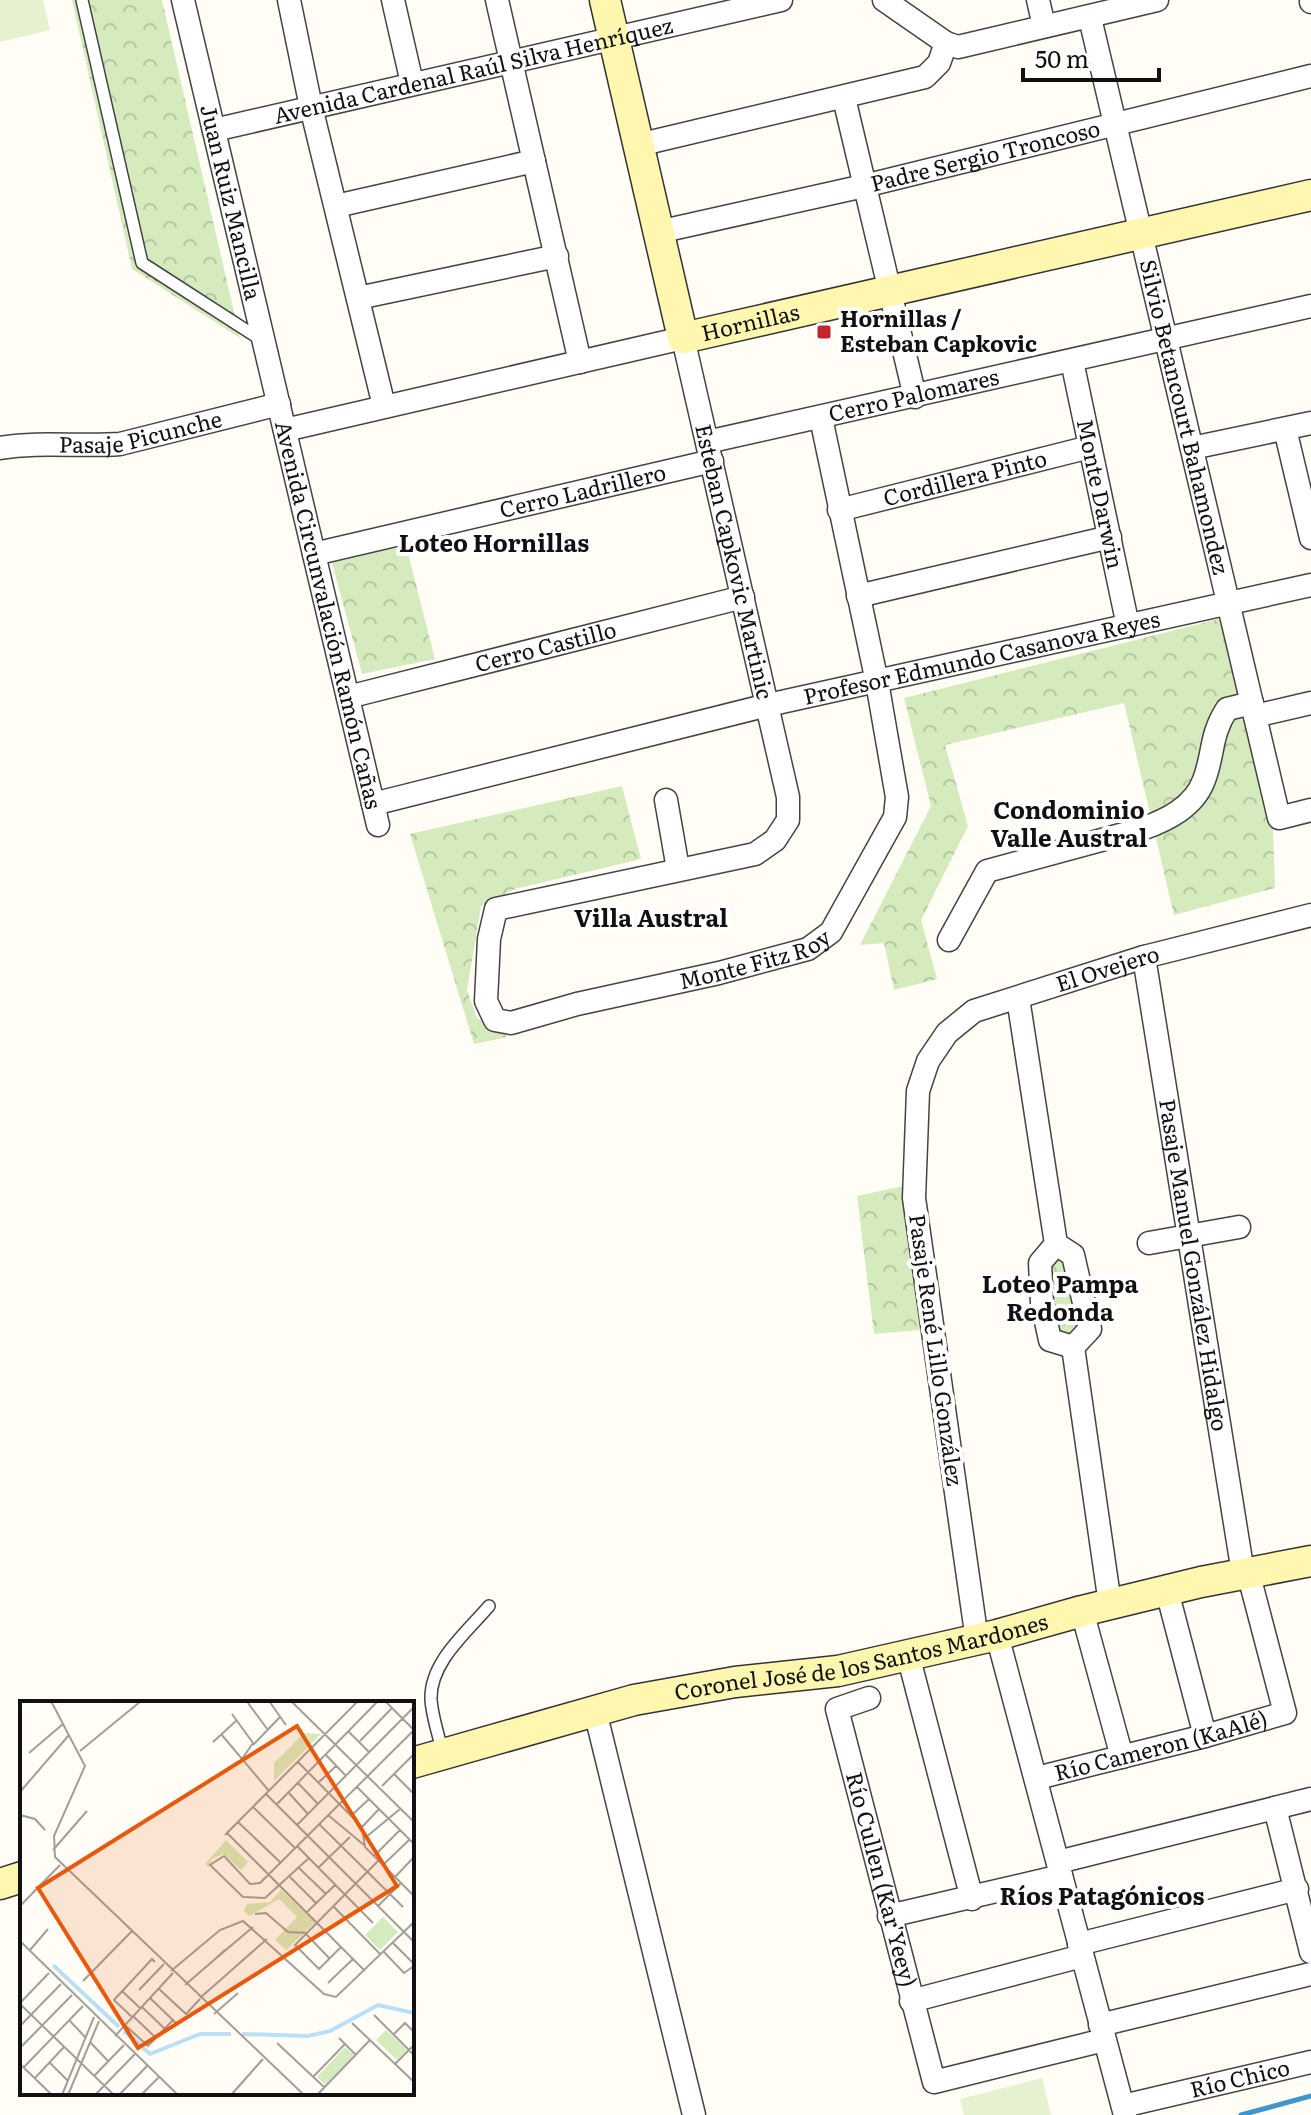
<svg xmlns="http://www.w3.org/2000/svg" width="1311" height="2115" font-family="Literata,serif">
	<defs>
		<pattern id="park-crowns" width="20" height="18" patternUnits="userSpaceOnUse" patternTransform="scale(2)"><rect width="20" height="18" fill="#d5ebbd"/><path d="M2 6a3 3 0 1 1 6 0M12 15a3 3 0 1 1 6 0" fill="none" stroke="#b6c8a1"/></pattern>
	</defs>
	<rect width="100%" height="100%" fill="#fffdf5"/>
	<g fill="url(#park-crowns)">
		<polygon points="72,0 162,0 240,338 132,269"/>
		<polygon points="406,545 435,659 362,674 332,563"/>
		<polygon points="1219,619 1273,830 1275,888 1174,915 1124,703 945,745 968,826 921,920 937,979 894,990 884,943 860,945 931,806 904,698"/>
		<polygon points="622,786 641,859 515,889 481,906 467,990 477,1018 508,1037 474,1044 410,834"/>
		<polygon points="908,1185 932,1329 874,1334 857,1196"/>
		<polygon points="1064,1256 1082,1326 1065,1339 1055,1332 1047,1262"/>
	</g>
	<g fill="#e6f2cf">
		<polygon points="0,0 43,0 50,30 0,42"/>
		<polygon points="1042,2078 1051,2115 964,2115 960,2099"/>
	</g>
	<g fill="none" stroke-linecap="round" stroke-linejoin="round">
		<polyline stroke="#3f96cf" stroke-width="5" points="1241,2115 1311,2096"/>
		<g stroke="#444" stroke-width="14">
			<g id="lane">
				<polyline points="82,0 142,263 263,341"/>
				<path d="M443 1754C439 1736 432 1717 431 1699 430 1662 467 1632 489 1606"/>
			</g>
		</g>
		<g stroke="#444" stroke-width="25">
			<g id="street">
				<path id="s1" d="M183 0 378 825"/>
				<polyline points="289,0 311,107 384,406"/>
				<polyline points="393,0 412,83"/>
				<polyline points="497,0 580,362"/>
				<polyline points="884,0 946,43 958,47 1157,0"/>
				<polyline points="1038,0 1044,26"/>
				<polyline points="1311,0 1311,2"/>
				<path id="s2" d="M1090 18 1279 818 1311 810"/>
				<polyline points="844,98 915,397"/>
				<path id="s3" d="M214 130 781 0"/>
				<polyline points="638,145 925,77 939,63 946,43"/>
				<polyline points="336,206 534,161"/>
				<path id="s4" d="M658 232 864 186 1311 76"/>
				<polyline points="358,298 557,256"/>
				<path id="s5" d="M1072 361 1128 626"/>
				<polyline points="1285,429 1311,538"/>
				<path id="s6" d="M285 430 683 338 788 797V820L775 840 755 854 496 909 489 939 486 1001 495 1020 511 1023 577 1004 719 973 808 949 831 932 895 817 897 797 877 682 821 418"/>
				<path id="s7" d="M707 442 1311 306"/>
				<path id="s8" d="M0 448C40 441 80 447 120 444L279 404"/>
				<polyline points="1192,448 1311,423"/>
				<path id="s9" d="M839 510 1090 447"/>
				<path id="s10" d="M314 554 712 461"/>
				<polyline points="858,596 1110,537"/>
				<path id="s11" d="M348 697 743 597"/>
				<polyline points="1255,716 1311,703"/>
				<polyline points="666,800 678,869"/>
				<path id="s12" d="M373 804 768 705 1311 585"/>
				<path d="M949 940 987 871 1142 829C1167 820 1194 807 1204 780 1214 754 1210 735 1227 709L1252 703"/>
				<path id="s13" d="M1144 957 1243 1573"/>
				<polyline points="1018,998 1056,1244 1040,1263 1042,1303 1050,1340 1073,1347 1090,1329 1073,1255 1056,1244"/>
				<polyline points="1149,1243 1239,1227"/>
				<polyline points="1073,1347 1110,1604"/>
				<polyline points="1167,1591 1205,1736"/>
				<polyline points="1082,1611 1122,1757"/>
				<polyline points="997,1635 1125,2115"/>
				<path id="s14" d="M977 1640 914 1198 918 1091 928 1061 947 1033 974 1011 1144 957 1311 915"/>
				<polyline points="908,1655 972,1899"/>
				<path id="s15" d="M869 1698 837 1709 934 2082 1104 2040"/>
				<polyline points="595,1711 694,2115"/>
				<path id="s16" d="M1037 1778 1205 1736 1285 1713 1248 1572"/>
				<polyline points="1275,1808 1311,1952"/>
				<polyline points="1058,1862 1311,1799"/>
				<polyline points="889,1916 1061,1876"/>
				<polyline points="1079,1944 1297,1889"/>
				<polyline points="911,2001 1082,1956"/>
				<polyline points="1100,2025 1311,1974"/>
				<path id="s17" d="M1123 2106 1311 2062"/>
			</g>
		</g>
		<g stroke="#333" stroke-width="33">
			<g id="secondary">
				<path id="s18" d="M605 0 683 338 1311 195"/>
				<path id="s19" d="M412 1763 634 1700 735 1682 838 1671 997 1635 1082 1611 1201 1582 1311 1561"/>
				<polyline points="0,1884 22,1877"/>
			</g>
		</g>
		<use href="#lane" stroke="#fff" stroke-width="11"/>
		<use href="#street" stroke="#fff" stroke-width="22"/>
		<use href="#secondary" stroke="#fff6b0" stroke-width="30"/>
	</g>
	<rect fill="#c4262e" stroke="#fff" stroke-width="3" x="816" y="324" width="16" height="16" rx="4"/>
	<g text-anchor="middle" stroke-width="8" stroke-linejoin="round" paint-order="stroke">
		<g font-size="22" fill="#111" stroke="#fff">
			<text dy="8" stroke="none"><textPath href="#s3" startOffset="266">Avenida Cardenal Raúl Silva Henríquez</textPath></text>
			<text dy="8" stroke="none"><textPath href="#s4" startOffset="336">Padre Sergio Troncoso</textPath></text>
			<text dy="8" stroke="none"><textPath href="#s1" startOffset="208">Juan Ruiz Mancilla</textPath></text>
			<text dy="8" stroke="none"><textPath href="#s18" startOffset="416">Hornillas</textPath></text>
			<text dy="8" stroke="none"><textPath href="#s7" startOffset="212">Cerro Palomares</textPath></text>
			<text dy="8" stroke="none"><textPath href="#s2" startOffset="410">Silvio Betancourt Bahamondez</textPath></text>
			<text dy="8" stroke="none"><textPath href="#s8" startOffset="142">Pasaje Picunche</textPath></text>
			<text dy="8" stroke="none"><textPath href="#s9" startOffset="130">Cordillera Pinto</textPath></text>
			<text dy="8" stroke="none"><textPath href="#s10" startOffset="276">Cerro Ladrillero</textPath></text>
			<text dy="8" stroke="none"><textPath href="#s5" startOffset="136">Monte Darwin</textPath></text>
			<text dy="8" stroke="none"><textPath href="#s6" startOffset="638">Esteban Capkovic Martinic</textPath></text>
			<text dy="8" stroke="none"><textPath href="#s1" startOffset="632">Avenida Circunvalación Ramón Cañas</textPath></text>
			<text dy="8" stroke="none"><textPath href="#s11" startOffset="204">Cerro Castillo</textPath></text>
			<text dy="8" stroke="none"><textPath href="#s12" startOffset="626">Profesor Edmundo Casanova Reyes</textPath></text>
			<text dy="8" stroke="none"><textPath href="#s6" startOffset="1598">Monte Fitz Roy</textPath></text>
			<text dy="8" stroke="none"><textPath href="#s14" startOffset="794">El Ovejero</textPath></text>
			<text dy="8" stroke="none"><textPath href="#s13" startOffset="312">Pasaje Manuel González Hidalgo</textPath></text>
			<text transform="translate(936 1350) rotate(82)" y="8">Pasaje René Lillo González</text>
			<text dy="8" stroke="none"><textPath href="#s19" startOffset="462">Coronel José de los Santos Mardones</textPath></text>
			<text dy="8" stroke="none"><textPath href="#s16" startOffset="128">Río Cameron (KaAlé)</textPath></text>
			<text dy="8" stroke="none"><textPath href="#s15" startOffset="210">Río Cullen (Kar'Yeey)</textPath></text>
			<text dy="8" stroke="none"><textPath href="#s17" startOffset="120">Río Chico</textPath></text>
		</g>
		<g font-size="22" font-weight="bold" fill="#111" stroke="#fff" text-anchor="start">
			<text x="840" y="327">Hornillas /<tspan x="840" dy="25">Esteban Capkovic</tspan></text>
		</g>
		<g font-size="24" font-weight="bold" fill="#111" stroke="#fff">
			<text x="494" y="552">Loteo Hornillas</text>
			<text x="1069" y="819">Condominio<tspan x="1069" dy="28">Valle Austral</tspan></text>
			<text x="651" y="927">Villa Austral</text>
			<text x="1060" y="1293">Loteo Pampa<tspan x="1060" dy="28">Redonda</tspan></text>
			<text x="1102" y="1905">Ríos Patagónicos</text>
		</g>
	</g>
	<g transform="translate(20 1701)">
		<rect width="394" height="394" fill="#fffdf5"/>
		<path d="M363 216 378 231 360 249 345 234Z" fill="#d5ebbd"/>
		<path d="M284 32 301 33 254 80V62ZM206 139 228 161 221 169 203 153 192 158 189 166 185 163ZM261 189 295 221 266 249 255 239 277 216 259 198 229 215 224 210 227 203 250 201ZM366 329 387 349 377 359 356 339ZM325 346 334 354 305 384 297 376Z" fill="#d5ebbd"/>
		<path fill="none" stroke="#b9e0f7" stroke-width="4" d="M33 264 99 326M104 330 130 353 180 333H211M222 333 288 335 310 330 358 304 394 312"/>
		<path fill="none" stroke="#a09f9a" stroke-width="2" d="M31 0 65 65 34 135 35 156 284 394M249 0 266 24M271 0 394 121M365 0 394 29M228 2 248 29M212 13 233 42 222 58M329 31 349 51M201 33 249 90M340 40 372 7M193 41 216 20M233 44 260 16M60 50 121 0M9 52 43 23M306 54 326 75M278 61 342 126 345 146 394 195M374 73 394 93M278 82 298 103M298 82 316 65M362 85 394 53M337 86 394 143M0 91 49 34M268 91 288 113M246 93 394 241M257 103 358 0M233 106 275 147M0 114 15 118 25 129M308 114 344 144M331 115 349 98M218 121 261 162M299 123 383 206M277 124 394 6M342 126 359 108M207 132 345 270M205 134 338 0M345 137 380 108M277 145 353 222M33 149 67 110M354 155 380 129M289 157 245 197 223 196 190 164 204 155 230 183 240 182 394 29M363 164 389 139M279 167 306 193M298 167 330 136M270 176 296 202M375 176 394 156M0 205 40 164M313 205 361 254M358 205 381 182M287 211 315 184M235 213 246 212 268 231 287 232M286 233 310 258M0 240 158 394M373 242 394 263M321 246 299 268 275 244 358 160M10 249 28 228M205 249 194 259 233 226M364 251 384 272 394 265M151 270 200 229 223 220 304 293 316 296 394 221M63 280 113 229M308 282 333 258M165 284 194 259M139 288 166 313 180 298M119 289 144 263M102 290 120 307M130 297 157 323M180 297 247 238M0 302 29 272M0 303 94 394M122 306 145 328M194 313 218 292M354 314 394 354M113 315 136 337M112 316 94 299 132 258 135 261M49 319 66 337M332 322 394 381M105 324 128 345 153 319M0 325 41 283M373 334 385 322 394 331M95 335 153 272M319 337 336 354M70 341 88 360M257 342 304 386M0 347 52 294M29 361 48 380M0 363 32 394M375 363 394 344M4 366 63 305M74 375 104 344M293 376 325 343M15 377 44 346M42 394 74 316M48 394 79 320M75 394 115 353M99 394 127 365M121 394 139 376M211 394 243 358M297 394 350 339"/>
		<path fill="#e8590c" fill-opacity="0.15" stroke="#e8590c" stroke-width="4" d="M277 25 377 185 118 347 18 187Z"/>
		<rect width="394" height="394" fill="none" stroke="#111" stroke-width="4"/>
	</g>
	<path d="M1023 68v12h136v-12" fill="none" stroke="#111111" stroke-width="4"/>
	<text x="1035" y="68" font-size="24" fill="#111111" stroke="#ffffff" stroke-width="6" paint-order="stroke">50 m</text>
</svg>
